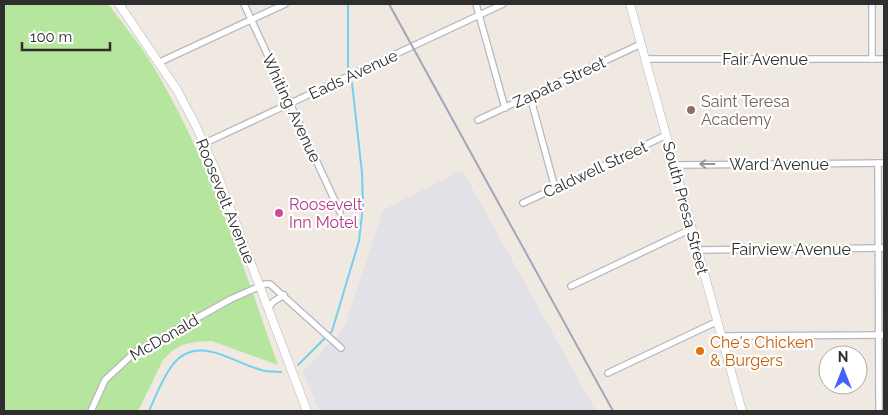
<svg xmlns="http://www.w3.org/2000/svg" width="888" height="415" font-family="Raleway,sans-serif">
	<rect width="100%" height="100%" fill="#efe9e1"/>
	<polygon fill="#e3e1e8" points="462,170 596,411 319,411 303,372 345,326 383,210"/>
	<path fill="#b6e59e" d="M4 4H108C123 24 140 44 153 66 209 159 242 263 278 365L212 341 195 342 182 345 172 351 163 360 138 411H4Z"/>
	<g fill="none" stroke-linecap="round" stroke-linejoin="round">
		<g stroke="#75cff0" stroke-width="2">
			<polyline points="348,67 348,4"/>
			<polyline points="298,365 332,331 359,241 363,206 362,173 352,83"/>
			<path d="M149 411C155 398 161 382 169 370 194 329 233 364 265 371 270 372 276 371 281 372"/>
		</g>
		<g stroke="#b4b7c1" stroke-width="8">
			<g id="street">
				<polyline points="244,4 340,212"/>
				<polyline points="476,4 505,108"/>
				<polyline points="645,59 884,59"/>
				<polyline points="872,59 872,4"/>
				<polyline points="160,62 285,4"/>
				<polyline points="530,96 555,188"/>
				<polyline points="478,120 641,44"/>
				<polyline points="203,144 503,4"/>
				<polyline points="878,163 879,411"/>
				<polyline points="674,165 884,163"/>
				<polyline points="523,203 599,168 666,135"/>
				<polyline points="697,250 884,248"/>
				<polyline points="571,286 691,229"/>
				<polyline points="268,309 273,302 284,295"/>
				<polyline points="720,336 884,335"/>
				<polyline points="608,373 716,322"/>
				<polyline points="91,411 105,380 134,353 231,299 265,284 270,284 341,348"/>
			</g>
		</g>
		<g stroke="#b4b7c1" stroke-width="9">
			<g id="secondary">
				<polyline points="119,4 177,90 196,126 216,171 307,411"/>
				<polyline points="630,4 742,411"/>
			</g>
		</g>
		<use href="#street" stroke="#fff" stroke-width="5.5"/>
		<use href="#secondary" stroke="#fff" stroke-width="8"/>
		<polyline stroke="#a3a6b8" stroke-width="2" points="389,4 613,411"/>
	</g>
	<defs><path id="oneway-shaft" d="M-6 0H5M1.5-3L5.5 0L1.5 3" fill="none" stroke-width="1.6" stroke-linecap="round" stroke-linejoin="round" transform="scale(1.25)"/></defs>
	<use stroke="#969696" href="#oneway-shaft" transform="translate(707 164) rotate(180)"/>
	<circle fill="#8d6e63" stroke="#fff" stroke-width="2" cx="691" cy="110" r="5"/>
	<circle fill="#d1479c" stroke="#fff" stroke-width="2" cx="279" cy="213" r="5"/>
	<circle fill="#e8710a" stroke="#fff" stroke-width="2" cx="700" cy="351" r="5"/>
	<g text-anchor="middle" stroke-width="4.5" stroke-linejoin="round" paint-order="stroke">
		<g font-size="16" fill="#2e2e2e" stroke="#fff">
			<text x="765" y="65">Fair Avenue</text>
			<text transform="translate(353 74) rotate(-25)" y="6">Eads Avenue</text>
			<text transform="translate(559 82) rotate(-25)" y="6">Zapata Street</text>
			<text transform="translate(292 108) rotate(65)" y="6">Whiting Avenue</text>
			<text x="779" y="170">Ward Avenue</text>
			<text transform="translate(595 169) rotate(-25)" y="6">Caldwell Street</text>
			<text transform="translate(226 201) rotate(68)" y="6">Roosevelt Avenue</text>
			<text transform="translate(686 208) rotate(75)" y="6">South Presa Street</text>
			<text x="791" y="255">Fairview Avenue</text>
			<text transform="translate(164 337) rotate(-30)" y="6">McDonald</text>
		</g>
		<g font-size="16" fill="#785e54" stroke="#fff" text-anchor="start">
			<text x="701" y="107">Saint Teresa<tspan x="701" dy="18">Academy</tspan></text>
		</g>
		<g font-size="16" fill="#b23c85" stroke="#fff" text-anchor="start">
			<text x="289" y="210">Roosevelt<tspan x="289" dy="18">Inn Motel</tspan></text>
		</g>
		<g font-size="16" fill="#c56008" stroke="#fff" text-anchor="start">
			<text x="710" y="348">Che's Chicken<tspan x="710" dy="18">&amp; Burgers</tspan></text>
		</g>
	</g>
	<rect width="888" height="415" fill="none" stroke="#2e2e2e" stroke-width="10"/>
	<g transform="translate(843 370)"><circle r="24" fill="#ffffff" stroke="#ababab"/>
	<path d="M0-4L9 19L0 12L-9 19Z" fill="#4264fb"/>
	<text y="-8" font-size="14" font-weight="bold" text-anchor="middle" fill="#2e2e2e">N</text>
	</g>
	<path d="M22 42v8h88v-8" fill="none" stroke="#2e2e2e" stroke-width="2.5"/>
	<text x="30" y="42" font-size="15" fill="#2e2e2e" stroke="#ffffff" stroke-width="4" paint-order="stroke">100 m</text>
</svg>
